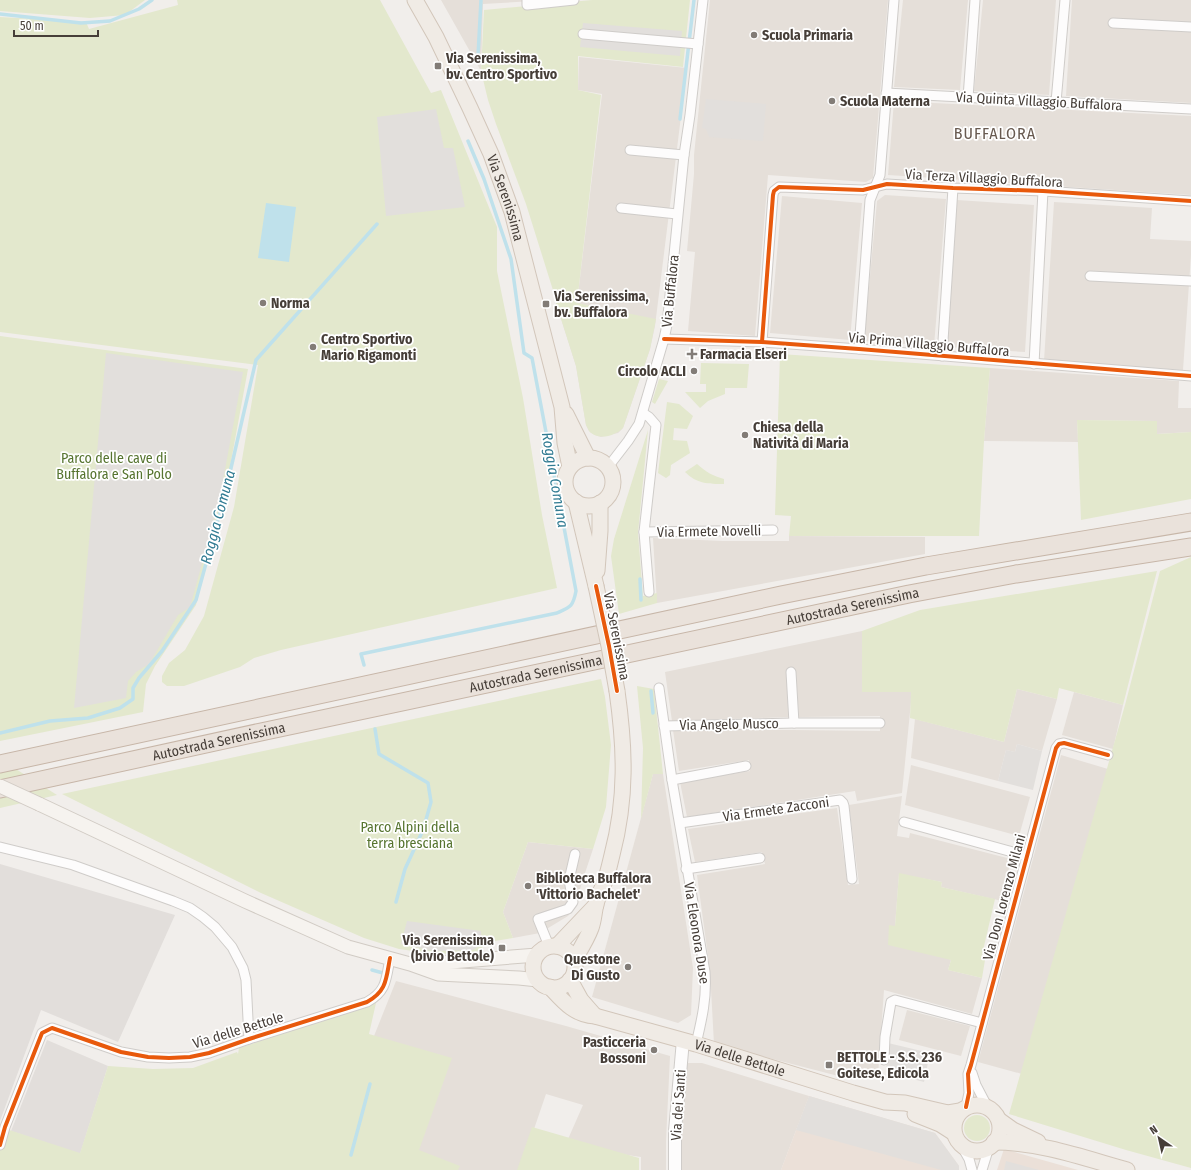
<svg xmlns="http://www.w3.org/2000/svg" width="1191" height="1170" font-family="'Fira Sans Condensed',sans-serif">
	<rect width="100%" height="100%" fill="#f1eeeb"/>
	<g fill="#e5dfd9">
		<polygon points="441,0 550,0 483,4 481,71"/>
		<polygon points="710,0 888,0 873,178 866,182 768,175 755,336 688,331 695,252 687,251 694,174 694,155"/>
		<polygon points="903,0 968,0 960,90 894,87"/>
		<polygon points="983,0 1056,0 1049,95 974,91"/>
		<polygon points="1072,0 1191,0 1191,103 1066,96"/>
		<polygon points="579,57 687,68 655,326 650,349 623,428 618,433 601,437 595,435 589,431 586,425 576,366 556,303 577,303 602,94 578,90"/>
		<polygon points="894,101 1191,116 1191,195 888,175"/>
		<polygon points="885,195 946,199 934,346 864,341 877,201"/>
		<polygon points="782,196 862,203 850,340 770,333"/>
		<polygon points="957,200 1034,205 1025,352 947,347"/>
		<polygon points="1054,202 1152,208 1150,239 1191,241 1191,255 1183,370 1044,361"/>
		<polygon points="990,368 1179,381 1178,408 1191,408 1191,432 1156,434 1157,421 1077,420 1078,442 984,441"/>
		<polygon points="789,536 925,537 925,554 657,603 653,538 723,541 789,541"/>
		<polygon points="862,631 862,692 912,692 902,793 857,801 855,791 687,817 680,782 750,771 749,760 679,771 673,730 793,730 880,731 880,716 799,717 796,672 787,672 788,717 672,721 665,672"/>
		<polygon points="1017,689 1057,699 1042,751 1017,744 1015,752 1006,750 998,781 911,758 915,719 1004,742"/>
		<polygon points="1074,692 1123,705 1113,749 1062,735"/>
		<polygon points="1061,755 1108,769 1022,1074 978,1062"/>
		<polygon points="911,765 1030,797 1019,836 905,805"/>
		<polygon points="653,774 663,774 693,968 691,1015 678,1023 592,997"/>
		<polygon points="902,796 897,836 909,838 910,833 1011,859 1002,901 941,887 942,882 899,874 895,926 889,926 951,960 948,970 982,978 972,1014 884,990 878,1075 847,1070 850,1079 714,1044 710,971 697,875 765,864 762,852 695,862 688,829 837,808 848,885 859,884 849,805"/>
		<polygon points="528,842 593,849 582,882 576,904 568,916 540,933 513,938 503,912"/>
		<polygon points="396,981 566,1026 670,1056 666,1141 666,1170 641,1170 641,1157 565,1146 583,1105 546,1094 520,1170 382,1170 350,1126 374,1036"/>
		<polygon points="907,1010 970,1026 961,1056 899,1040"/>
		<polygon points="684,1063 702,1063 809,1096 781,1170 679,1170"/>
	</g>
	<g fill="#ebe0d8">
		<polygon points="809,1096 935,1133 959,1166 959,1170 781,1170"/>
		<polygon points="1004,1149 1078,1170 997,1170"/>
	</g>
	<g fill="#e2dedb">
		<polygon points="0,864 175,915 118,1042 41,1010 0,1121"/>
		<polygon points="47,1040 108,1066 80,1154 11,1131"/>
	</g>
	<g fill="#e3e8cd">
		<polygon points="0,0 145,0 125,15 90,18 0,11"/>
		<polygon points="177,0 380,0 431,93 441,90 497,227 497,271 523,398 542,515 557,588 281,650 254,658 240,667 184,686 167,686 162,682 162,676 169,663 185,650 204,616 234,507 258,365 0,332 0,17 86,22 89,29 178,5"/>
		<path d="M592 0H690L683 67 578 56V90L601 95 577 303 656 319 650 349 623 428C615 436 598 441 589 431 588 429 587 427 586 425L576 366 556 303H557L526 204 496 124 488 100 481 71 484 10Z"/>
		<polygon points="0,336 248,369 227,483 217,527 196,605 155,666 146,684 143,712 0,741"/>
		<polygon points="780,354 990,368 984,441 979,536 789,536 791,516 775,515"/>
		<polygon points="701,363 749,364 747,388 725,388 725,394 708,401 700,408 685,392 706,392 706,384 700,384"/>
		<polygon points="659,379 668,381 655,404 652,402"/>
		<polygon points="667,402 679,404 693,416 687,429 674,428 673,440 687,441 690,453 671,465 670,475 666,478 658,473"/>
		<polygon points="1077,420 1157,421 1157,434 1191,432 1191,499 1081,520"/>
		<polygon points="648,430 638,533 643,596 657,593 657,603 619,614 611,556 614,539"/>
		<path d="M697 464C706 472 713 476 724 479V484C708 484 697 484 685 472Z"/>
		<polygon points="1191,557 1191,1168 1126,1150 1009,1114 1125,705 1160,571"/>
		<polygon points="1157,571 1123,705 1059,688 1057,699 1017,689 1004,742 910,718 911,692 862,692 862,631 920,610"/>
		<polygon points="601,679 605,697 611,745 606,807 593,849 528,842 503,912 513,938 489,942 475,953 434,954 399,949 364,938 261,893 62,794"/>
		<polygon points="637,686 654,689 663,774 653,774 641,819 643,748"/>
		<polygon points="0,759 57,795 0,808"/>
		<polygon points="899,873 942,882 941,887 995,899 981,959 985,960 982,978 948,970 951,960 888,945 889,925 895,926"/>
		<polygon points="376,1003 369,1034 452,1058 419,1150 460,1166 458,1170 0,1170 0,1127 80,1153 108,1066 153,1069 193,1068 237,1052 238,1054 239,1048"/>
		<circle cx="977" cy="1128" r="13"/>
		<polygon points="532,1127 639,1158 639,1170 517,1170"/>
	</g>
	<g fill="#e2dfdc">
		<polygon points="583,23 682,31 680,56 580,47"/>
		<polygon points="706,99 766,104 763,141 709,137 706,129 702,128"/>
		<polygon points="436,109 444,148 453,148 465,207 386,216 377,117"/>
		<polygon points="106,353 243,372 219,502 190,607 178,615 149,664 136,672 128,681 126,698 74,708"/>
		<polygon points="1017,744 1042,751 1033,790 998,781 1006,750 1015,752"/>
		<polygon points="407,921 481,931 482,944 473,950 434,951 401,944"/>
		<polygon points="888,1043 930,1053 924,1082 886,1072"/>
		<polygon points="809,1096 935,1133 959,1166 959,1170 941,1170 796,1130"/>
		<polygon points="1006,1161 1039,1170 1004,1170"/>
	</g>
	<polygon fill="#bfe1eb" points="266,203 296,207 289,262 258,258"/>
	<g fill="none" stroke-linecap="round" stroke-linejoin="round">
		<g stroke="#bfe1eb" stroke-width="3.5">
			<polyline points="0,14 81,23 110,21 139,9 152,0"/>
			<polyline points="478,56 481,0"/>
			<polyline points="680,119 694,0"/>
			<polyline points="640,579 641,600"/>
			<path d="M364 665 361 654 557 613C570 607 573 607 576 591L532 358 524 353 511 259 484 179 468 141"/>
			<polyline points="651,691 653,713"/>
			<polyline points="375,729 379,754 428,783 431,802 423,830 405,869 396,902"/>
			<polyline points="0,733 50,721 88,718 120,708 133,699 133,688 139,678 162,651 196,600 225,494 256,360 377,224"/>
			<polyline points="372,970 383,973"/>
			<polyline points="351,1155 370,1084"/>
		</g>
		<g stroke="#cfccc9" stroke-width="11">
			<g id="minor">
				<polyline points="527,0 527,5 574,0"/>
				<polyline points="1113,23 1191,27"/>
				<polyline points="583,34 698,44"/>
				<polyline points="886,93 1191,109"/>
				<polyline points="968,98 975,0"/>
				<polyline points="1056,102 1065,0"/>
				<polyline points="630,150 684,155"/>
				<polyline points="621,208 677,214"/>
				<polyline points="1090,276 1191,281"/>
				<polyline points="664,339 762,342 859,349 1191,376"/>
				<polyline points="762,342 773,195 774,191 779,187 863,190 887,184 953,188 1043,191 1191,201"/>
				<polyline points="859,349 870,200 880,175 894,0"/>
				<polyline points="942,356 953,188"/>
				<polyline points="1034,364 1043,191"/>
				<polyline points="643,413 649,417 656,425 644,532 649,592"/>
				<polyline points="608,467 628,441 639,424 664,339 667,325 684,155 690,115 703,0"/>
				<polyline points="644,532 773,530"/>
				<polyline points="791,672 794,723"/>
				<path d="M659 688 672 780 705 972C707 997 702 1019 696 1044"/>
				<polyline points="664,726 794,723 880,723"/>
				<polyline points="672,780 746,766"/>
				<polyline points="904,822 1027,856"/>
				<polyline points="680,823 840,800 843,803 844,806 852,879"/>
				<polyline points="0,847 73,865 173,901 190,908 203,917 215,927 232,947 243,968 246,980 249,1039"/>
				<polyline points="686,869 760,858"/>
				<polyline points="549,946 538,919 568,909 573,902 569,880 575,854"/>
				<polyline points="884,1060 885,1037 891,1002 895,1000 982,1023"/>
				<polyline points="972,1073 976,1085 988,1108"/>
				<polyline points="966,1107 969,1093 968,1074 971,1065 1056,748 1059,744 1064,743 1108,755"/>
				<path d="M0 1145 5 1127 42 1033 52 1028 121 1052 148 1057 169 1058 190 1057 209 1053 249 1039 367 1002C387 991 386 979 390 958"/>
				<polyline points="961,1145 969,1159 972,1170"/>
				<polyline points="982,1170 989,1147"/>
			</g>
		</g>
		<g stroke="#cfccc9" stroke-width="14">
			<polyline id="tertiary" points="675,1170 675,1131 683,1040"/>
		</g>
		<g stroke="#d1cbc4" stroke-width="15">
			<g id="secondary">
				<polyline points="39,804 245,901 348,947 410,964 438,974 519,978 538,980"/>
				<polyline points="418,964 438,963 537,955"/>
			</g>
		</g>
		<g stroke="#d2c6ba" stroke-width="17">
			<g id="primary">
				<path id="s1" d="M415 0 436 37 470 108 491 154 512 212 562 407 565 443 570 467"/>
				<polyline points="566,414 588,458"/>
				<circle cx="589" cy="482" r="24"/>
				<polyline points="576,502 596,586"/>
				<polyline points="597,571 600,531 600,503"/>
				<polyline points="557,946 596,905"/>
				<circle cx="554" cy="967" r="21"/>
				<path d="M574 960C580 950 587 939 591 928 594 920 594 912 596 904 598 896 602 889 605 881 608 873 610 863 612 855 627 798 625 748 617 691"/>
				<polyline points="570,980 581,1000 595,1016"/>
				<path id="s2" d="M550 987C563 1001 574 1015 595 1016L696 1044 853 1093 885 1102 905 1103 948 1113 960 1111"/>
				<circle cx="977" cy="1128" r="23"/>
				<polyline points="915,1114 940,1124 954,1133"/>
				<polyline points="999,1120 1013,1130 1038,1142"/>
				<path d="M994 1142C1040 1142 1084 1158 1127 1170"/>
			</g>
		</g>
		<g stroke="#c7b6a8" stroke-width="19">
			<g id="motorway">
				<polyline points="0,764 781,595 926,566 1191,522"/>
				<path id="s3" d="M0 789 261 732 909 594 1016 574 1191 547"/>
			</g>
		</g>
		<use href="#minor" stroke="#fdfcfc" stroke-width="9"/>
		<use href="#tertiary" stroke="#fdfcfc" stroke-width="12"/>
		<use href="#secondary" stroke="#f6f3ef" stroke-width="13"/>
		<use href="#primary" stroke="#f0ebe5" stroke-width="15"/>
		<use href="#motorway" stroke="#eae2db" stroke-width="17"/>
		<g stroke="#d1cbc4" stroke-width="15" stroke-linecap="butt">
			<polyline id="secondary-bridge" points="0,786 39,804"/>
		</g>
		<g stroke="#d2c6ba" stroke-width="17" stroke-linecap="butt">
			<polyline id="primary-bridge" points="596,586 609,646 617,691"/>
		</g>
		<use href="#secondary-bridge" stroke="#f6f3ef" stroke-width="13"/>
		<use href="#primary-bridge" stroke="#f0ebe5" stroke-width="15"/>
		<g stroke="#fff" stroke-width="6">
			<g id="cycleway">
				<polyline points="664,339 762,342 859,349 1191,376"/>
				<polyline points="762,342 773,195 774,191 779,187 863,190 887,184 953,188 1043,191 1191,201"/>
				<polyline points="596,586 609,646 617,691"/>
				<polyline points="966,1107 969,1093 968,1074 971,1065 1056,748 1059,744 1064,743 1108,755"/>
				<path d="M0 1145 5 1127 42 1033 52 1028 121 1052 148 1057 169 1058 190 1057 209 1053 249 1039 367 1002C387 991 386 979 390 958"/>
			</g>
		</g>
		<use href="#cycleway" stroke="#e8590c" stroke-width="4"/>
	</g>
	<g fill="#827c77" stroke="#fff" stroke-width="1.5">
		<circle cx="754" cy="35" r="4"/>
		<rect x="434" y="62" width="8" height="8" rx="2"/>
		<circle cx="832" cy="101" r="4"/>
		<circle cx="263" cy="303" r="4"/>
		<rect x="542" y="300" width="8" height="8" rx="2"/>
		<circle cx="313" cy="347" r="4"/>
		<path d="M690 348h4v4h4v4h-4v4h-4v-4h-4v-4h4z"/>
		<circle cx="694" cy="371" r="4"/>
		<circle cx="745" cy="435" r="4"/>
		<circle cx="528" cy="886" r="4"/>
		<rect x="498" y="944" width="8" height="8" rx="2"/>
		<circle cx="628" cy="967" r="4"/>
		<circle cx="654" cy="1050" r="4"/>
		<rect x="825" y="1061" width="8" height="8" rx="2"/>
	</g>
	<g text-anchor="middle" stroke-width="3.5" stroke-linejoin="round" paint-order="stroke">
		<g font-size="14" font-weight="bold" fill="#463e38" stroke="#fff" text-anchor="start">
			<text x="762" y="40">Scuola Primaria</text>
			<text x="446" y="63">Via Serenissima,<tspan x="446" dy="16">bv. Centro Sportivo</tspan></text>
			<text x="840" y="106">Scuola Materna</text>
			<text x="554" y="301">Via Serenissima,<tspan x="554" dy="16">bv. Buffalora</tspan></text>
			<text x="271" y="308">Norma</text>
			<text x="321" y="344">Centro Sportivo<tspan x="321" dy="16">Mario Rigamonti</tspan></text>
			<text x="700" y="359">Farmacia Elseri</text>
			<text x="686" y="376" text-anchor="end">Circolo ACLI</text>
			<text x="753" y="432">Chiesa della<tspan x="753" dy="16">Natività di Maria</tspan></text>
			<text x="536" y="883">Biblioteca Buffalora<tspan x="536" dy="16">'Vittorio Bachelet'</tspan></text>
			<text x="494" y="945" text-anchor="end">Via Serenissima<tspan x="494" dy="16">(bivio Bettole)</tspan></text>
			<text x="620" y="964" text-anchor="end">Questone<tspan x="620" dy="16">Di Gusto</tspan></text>
			<text x="646" y="1047" text-anchor="end">Pasticceria<tspan x="646" dy="16">Bossoni</tspan></text>
			<text x="837" y="1062">BETTOLE - S.S. 236<tspan x="837" dy="16">Goitese, Edicola</tspan></text>
		</g>
		<g font-size="14" fill="#463e38" stroke="#fff">
			<text transform="translate(1039 101) rotate(3)" y="5">Via Quinta Villaggio Buffalora</text>
			<text transform="translate(984 178) rotate(3)" y="5">Via Terza Villaggio Buffalora</text>
			<text dy="5" stroke="none"><textPath href="#s1" startOffset="218">Via Serenissima</textPath></text>
			<text transform="translate(670 291) rotate(-84)" y="5">Via Buffalora</text>
			<text transform="translate(929 344) rotate(5)" y="5">Via Prima Villaggio Buffalora</text>
			<text transform="translate(709 531) rotate(-1)" y="5">Via Ermete Novelli</text>
			<text dy="5" stroke="none"><textPath href="#s3" startOffset="872">Autostrada Serenissima</textPath></text>
			<text transform="translate(617 636) rotate(79)" y="5">Via Serenissima</text>
			<text dy="5" stroke="none"><textPath href="#s3" startOffset="548">Autostrada Serenissima</textPath></text>
			<text transform="translate(729 724) rotate(-1)" y="5">Via Angelo Musco</text>
			<text dy="5" stroke="none"><textPath href="#s3" startOffset="224">Autostrada Serenissima</textPath></text>
			<text transform="translate(776 809) rotate(-8)" y="5">Via Ermete Zacconi</text>
			<text transform="translate(1004 897) rotate(-75)" y="5">Via Don Lorenzo Milani</text>
			<text transform="translate(697 933) rotate(81)" y="5">Via Eleonora Duse</text>
			<text transform="translate(238 1030) rotate(-17)" y="5">Via delle Bettole</text>
			<text dy="5" stroke="none"><textPath href="#s2" startOffset="206">Via delle Bettole</textPath></text>
			<text transform="translate(678 1105) rotate(-86)" y="5">Via dei Santi</text>
		</g>
		<g font-size="14" fill="#56742f" stroke="#fff">
			<text x="114" y="463">Parco delle cave di<tspan x="114" dy="16">Buffalora e San Polo</tspan></text>
			<text x="410" y="832">Parco Alpini della<tspan x="410" dy="16">terra bresciana</tspan></text>
		</g>
		<g font-size="15" font-style="italic" fill="#327c93" stroke="#fff">
			<text transform="translate(555 480) rotate(80)" y="5">Roggia Comuna</text>
			<text transform="translate(218 517) rotate(-75)" y="5">Roggia Comuna</text>
		</g>
		<g font-size="16" letter-spacing="1" fill="#685a50" stroke="#fff">
			<text x="995" y="139">BUFFALORA</text>
		</g>
	</g>
	<g transform="translate(1159 1138) rotate(326)" stroke="#ffffff" stroke-width="3" paint-order="stroke">
	<path d="M0-3L7 15L0 10L-7 15Z" fill="#463e38"/>
	<text y="-6" font-size="11" font-weight="bold" text-anchor="middle" fill="#463e38">N</text>
	</g>
	<path d="M14 30v6h84v-6" fill="none" stroke="#463e38" stroke-width="2"/>
	<text x="20" y="30" font-size="12" fill="#463e38" stroke="#ffffff" stroke-width="3" paint-order="stroke">50 m</text>
</svg>
